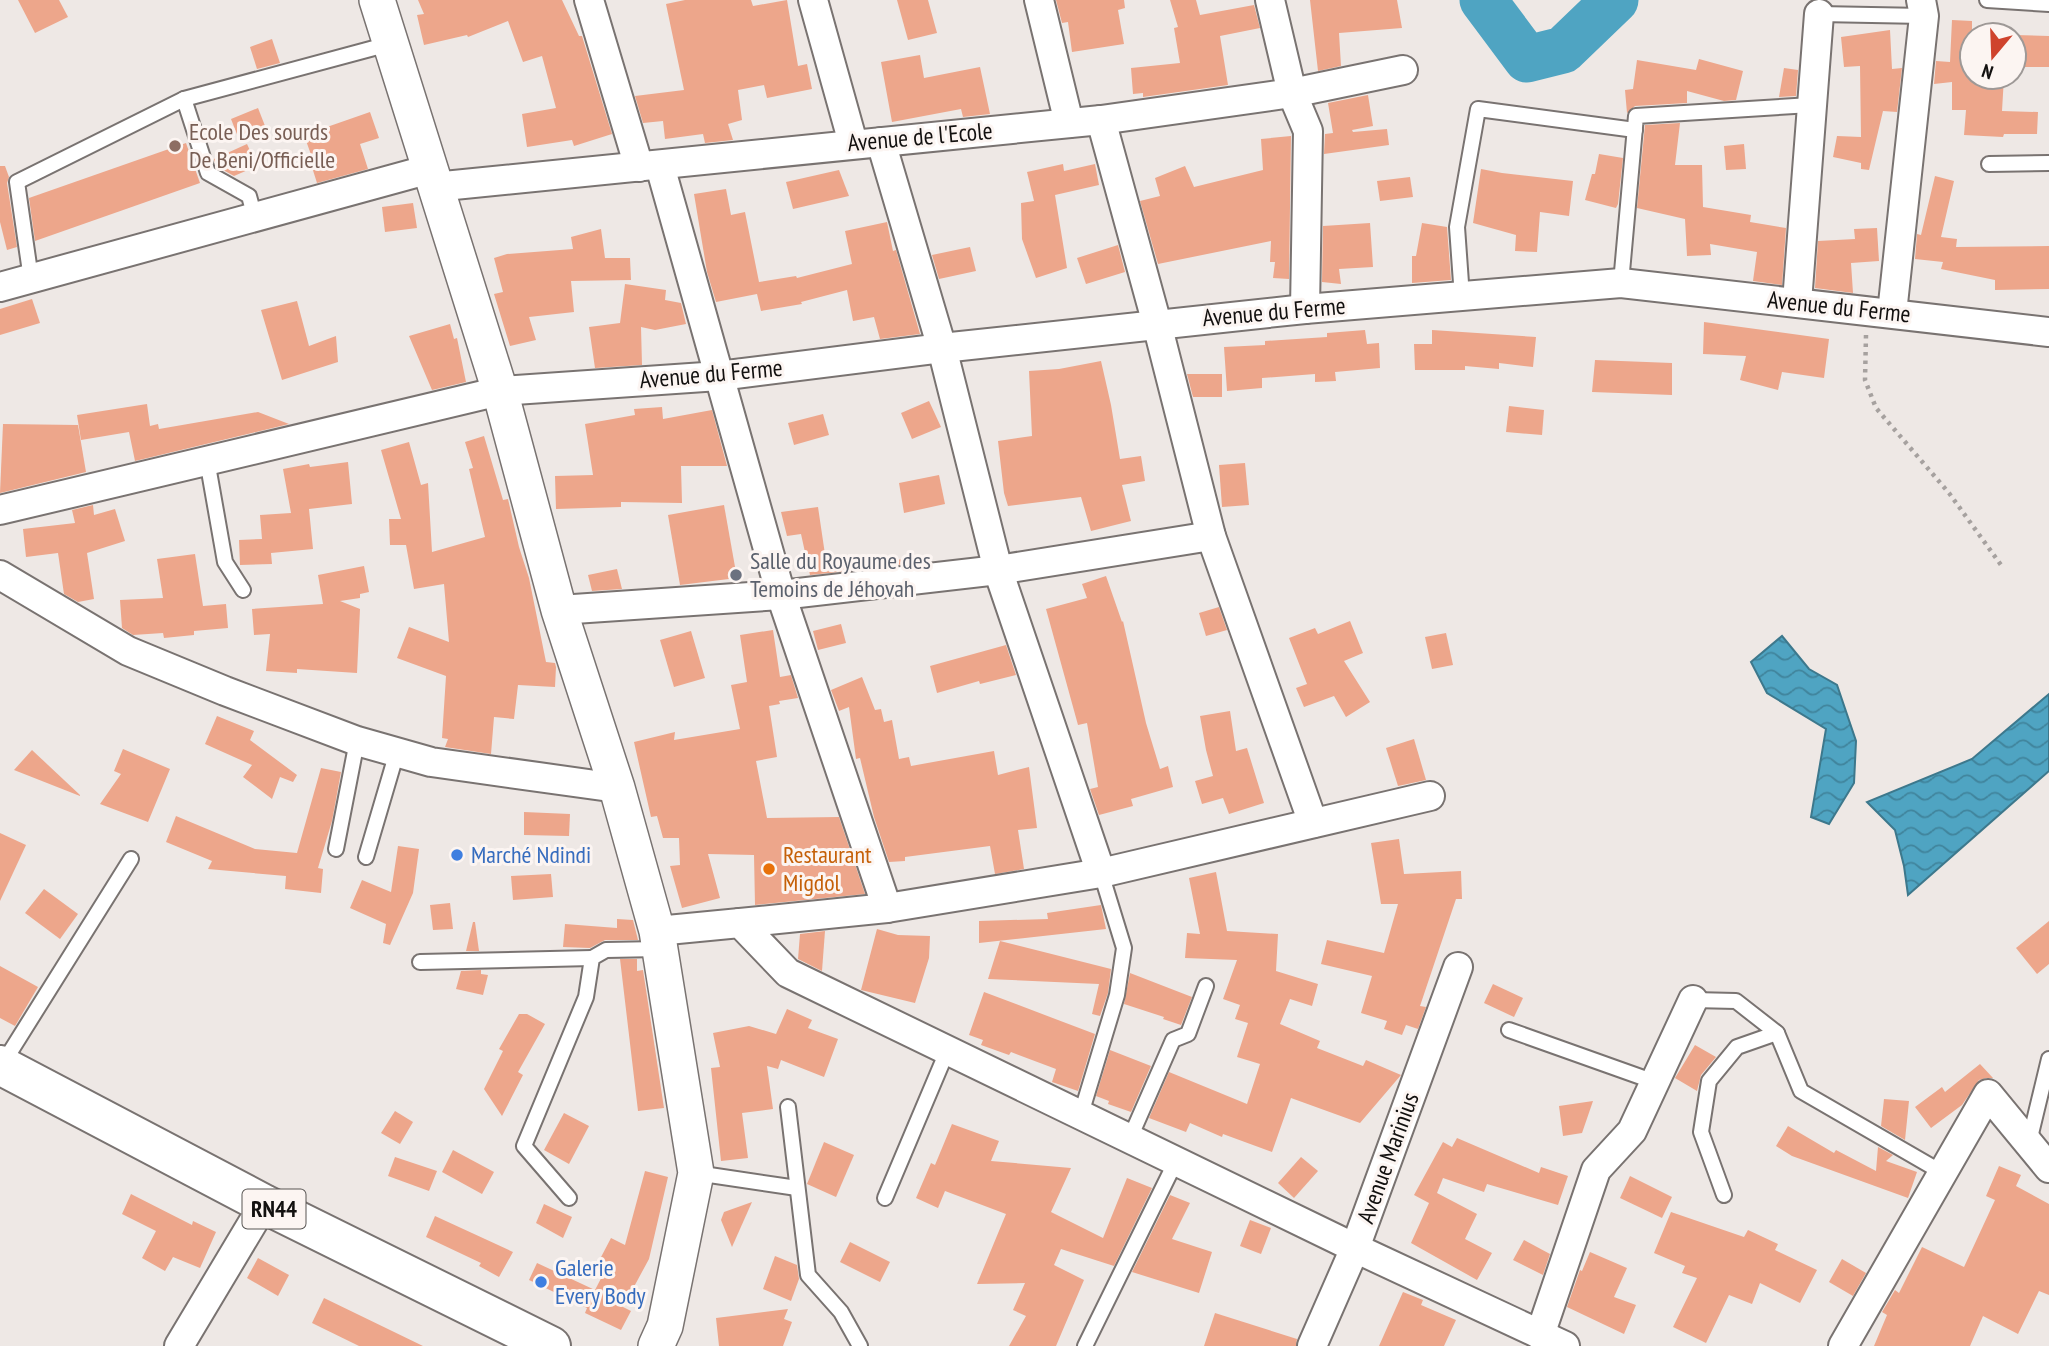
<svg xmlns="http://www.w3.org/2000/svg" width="2049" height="1346" font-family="'PT Sans Narrow',sans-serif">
	<defs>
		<pattern id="water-waves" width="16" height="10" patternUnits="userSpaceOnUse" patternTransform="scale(1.75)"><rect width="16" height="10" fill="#4fa4c2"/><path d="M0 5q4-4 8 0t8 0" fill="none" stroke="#40849c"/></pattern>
	</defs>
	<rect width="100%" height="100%" fill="#eee8e5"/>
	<g fill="url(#water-waves)" stroke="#3d788c" stroke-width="2">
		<polygon points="1782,636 1809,669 1837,685 1856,741 1854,783 1829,824 1811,817 1826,729 1767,693 1751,662"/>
		<polygon points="2049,694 2049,771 1908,895 1904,866 1895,830 1867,802 1972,759"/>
	</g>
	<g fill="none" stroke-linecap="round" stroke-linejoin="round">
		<polyline stroke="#4fa4c2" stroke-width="47" points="1483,0 1527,59 1563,50 1615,0"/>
	</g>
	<g fill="#eda68b">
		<polygon points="18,0 59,0 68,17 35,33"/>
		<polygon points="418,0 562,0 579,36 582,36 612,134 574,146 572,140 527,147 522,114 556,108 542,56 523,62 508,21 468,37 467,35 424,45 417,15 424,14"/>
		<polygon points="685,0 751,0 753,6 787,0 798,66 807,64 812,89 767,98 764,85 738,90 742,120 728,124 733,140 705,143 703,134 665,139 663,121 643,123 635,96 684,90 666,4"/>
		<polygon points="897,0 928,0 937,33 908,40"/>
		<polygon points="1056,0 1124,0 1125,8 1118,10 1124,44 1072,52 1068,22 1062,23"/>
		<polygon points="1170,0 1196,0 1200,15 1254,5 1260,28 1220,36 1228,85 1143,97 1143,93 1133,94 1131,68 1180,63 1174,28 1178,27"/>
		<polygon points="1310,0 1397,0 1402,28 1339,33 1341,66 1318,71"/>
		<polygon points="1952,20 1972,21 1972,77 2004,77 2002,111 2038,112 2037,134 2004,134 2003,137 1964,135 1966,110 1952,110 1952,82 1934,84 1936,61 1950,62"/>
		<polygon points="1890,30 1892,69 1902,68 1897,112 1883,111 1869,170 1861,169 1861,163 1833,157 1837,136 1861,137 1860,66 1844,67 1841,37"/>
		<polygon points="2014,35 2049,36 2049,67 2014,67"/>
		<polygon points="272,39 280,63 257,69 250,47"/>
		<polygon points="920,55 924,78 980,67 990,114 963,117 961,109 892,122 881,62"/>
		<polygon points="1699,59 1743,71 1736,100 1724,101 1687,91 1687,103 1635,106 1627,113 1625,90 1633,89 1637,60 1696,70"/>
		<polygon points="1784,68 1798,70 1796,96 1779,97"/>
		<polygon points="1368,95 1373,126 1352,130 1353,132 1387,129 1389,145 1324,154 1325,134 1333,133 1328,103"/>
		<polygon points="258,108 267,131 240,142 231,119"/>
		<polygon points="370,112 379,138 360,144 368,169 317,183 311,164 314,163 304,135"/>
		<polygon points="1680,123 1675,165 1702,165 1703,207 1751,215 1750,222 1786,228 1782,285 1753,281 1757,252 1710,244 1711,255 1687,256 1685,219 1637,208 1645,125"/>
		<polygon points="1291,136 1289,279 1273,278 1275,262 1270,262 1271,241 1158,264 1140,201 1160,196 1155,178 1185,166 1194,187 1263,170 1261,139"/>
		<polygon points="186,143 200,183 35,241 29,198"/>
		<polygon points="247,144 257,166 234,176 216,166 214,159"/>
		<polygon points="1744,144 1746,169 1726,170 1724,146"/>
		<polygon points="1599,154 1623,158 1618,204 1616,208 1585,200 1592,174 1595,174"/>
		<polygon points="1063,164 1064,171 1095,164 1099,185 1055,195 1067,268 1036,278 1022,239 1021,203 1034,201 1027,172"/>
		<polygon points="0,166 5,166 9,177 7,183 17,247 7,250 0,222"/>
		<polygon points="1481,169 1502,173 1573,181 1569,216 1540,212 1537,252 1515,251 1516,235 1473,223"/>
		<polygon points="839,170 849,196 793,209 786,182"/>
		<polygon points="1935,176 1954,181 1941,237 1957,239 1956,247 2049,246 2049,289 1995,290 1995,280 1941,269 1943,262 1915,259 1917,234 1921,235"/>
		<polygon points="1410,177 1413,197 1380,201 1377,181"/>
		<polygon points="726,189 731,215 745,212 759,282 796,276 797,278 852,264 845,231 887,222 893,251 896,250 920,334 880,339 874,317 853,321 847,290 801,302 802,304 761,311 757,294 716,302 707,272 694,194"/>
		<polygon points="413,203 417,228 385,232 382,207"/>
		<polygon points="1370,223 1373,267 1339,269 1341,284 1322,282 1323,226"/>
		<polygon points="1422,223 1447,227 1451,280 1412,283 1412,256 1416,256"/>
		<polygon points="1877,228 1879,261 1851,263 1853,293 1815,288 1818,241 1855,239 1854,229"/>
		<polygon points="601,229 605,258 630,258 631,280 571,281 574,312 529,317 536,340 510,346 494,294 503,292 494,258 507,254 573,249 571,237"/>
		<polygon points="1118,245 1125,272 1086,284 1077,258"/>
		<polygon points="970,247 976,271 939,279 932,255"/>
		<polygon points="625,284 666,290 665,300 681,303 686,324 655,330 641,327 642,365 595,368 589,327 620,323"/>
		<polygon points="32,299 40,323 0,335 0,309"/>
		<polygon points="297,301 309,346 336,336 338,362 282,380 261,310"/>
		<polygon points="1704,322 1829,339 1824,378 1782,372 1778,390 1740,380 1746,356 1703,354"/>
		<polygon points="450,324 454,339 457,338 466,382 432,390 409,336"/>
		<polygon points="1365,330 1367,344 1379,343 1380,368 1335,372 1336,381 1315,382 1315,374 1262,378 1262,388 1227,391 1224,347 1265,345 1265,341 1327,337 1327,333"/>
		<polygon points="1432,330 1536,337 1533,367 1499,363 1499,369 1465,366 1465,370 1415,370 1414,344 1432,344"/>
		<polygon points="1595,360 1672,363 1672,395 1592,392"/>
		<polygon points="1101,361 1111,405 1120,459 1141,456 1145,481 1122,485 1131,521 1091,531 1081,497 1008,506 1004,493 998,441 1032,436 1029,371 1059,369"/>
		<polygon points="1187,374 1222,374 1222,397 1193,397"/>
		<polygon points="929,401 941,427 912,439 901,413"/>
		<polygon points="147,404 150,426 158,424 159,429 258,412 289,424 135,461 129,432 81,440 77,415"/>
		<polygon points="1509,406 1544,410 1542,435 1506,432"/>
		<polygon points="662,407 663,419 712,410 727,466 681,466 682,503 621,502 621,507 556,509 555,476 593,475 585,424 635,415 634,409"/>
		<polygon points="823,414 829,435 794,445 788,423"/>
		<polygon points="3,424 78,425 86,472 0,493"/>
		<polygon points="484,436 503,500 508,499 519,547 529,578 546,662 555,663 556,667 555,687 518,685 514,719 494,717 491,754 445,747 448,739 442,738 446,676 397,658 409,627 449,642 444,584 414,589 406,545 390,545 389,519 401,519 381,450 409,442 421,485 428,483 432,552 485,537 469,469 473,468 465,442"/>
		<polygon points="348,462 352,504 309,509 313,549 271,553 272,564 240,565 239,540 262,539 260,515 291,513 283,469 309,464 310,467"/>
		<polygon points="1245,463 1249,505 1222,507 1219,465"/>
		<polygon points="939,475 945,504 904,513 899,483"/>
		<polygon points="93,505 94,515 115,509 125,541 87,553 94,599 78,602 64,594 58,553 26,557 23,529 75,523 72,510"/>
		<polygon points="724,505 737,578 680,585 668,515"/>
		<polygon points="818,507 826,561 845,557 848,571 810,575 801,534 787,536 781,512"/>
		<polygon points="195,554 203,606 226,604 228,628 194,631 194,635 164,638 163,633 133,635 122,628 120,600 163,598 157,559"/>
		<polygon points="928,556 929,561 889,566 888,561"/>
		<polygon points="364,566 369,592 360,594 360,598 340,601 360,609 357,673 297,669 297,673 266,671 270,634 254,635 252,609 323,604 318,575"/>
		<polygon points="617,569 622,589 592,591 588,575"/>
		<polygon points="1106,576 1122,622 1123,621 1146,723 1160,769 1168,766 1173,787 1131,799 1133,806 1099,815 1090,789 1098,787 1087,723 1078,725 1046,609 1087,598 1082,584"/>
		<polygon points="1219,607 1227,630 1206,636 1199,613"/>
		<polygon points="1350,621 1363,653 1344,661 1370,702 1346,717 1334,696 1304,707 1296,688 1307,684 1289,638 1315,628 1318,634"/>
		<polygon points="841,624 846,643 818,650 813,631"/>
		<polygon points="773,630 780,677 791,675 798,698 779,701 780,704 769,706 777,757 756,761 767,818 839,817 865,894 755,905 754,855 708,854 720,898 682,908 670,866 680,865 679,838 663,838 657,816 651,817 634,742 675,732 674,740 740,729 731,685 747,682 740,635"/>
		<polygon points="691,631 705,678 674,687 660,640"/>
		<polygon points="1446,633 1453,665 1432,669 1425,637"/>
		<polygon points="1006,645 1016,675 980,684 979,681 937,693 930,666"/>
		<polygon points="862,677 875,710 881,709 884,722 892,720 899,759 909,757 911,766 994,751 998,775 1029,767 1037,828 1018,830 1024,869 995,874 990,846 905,857 905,861 889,862 874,817 860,758 856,759 849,707 839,711 831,690"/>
		<polygon points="1230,711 1236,751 1247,748 1264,803 1229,814 1223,798 1202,804 1195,781 1213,776 1206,750 1200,716"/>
		<polygon points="217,716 254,731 250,740 297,775 293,782 280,777 272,799 243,777 252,765 205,744"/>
		<polygon points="1414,739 1426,780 1398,786 1386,748"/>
		<polygon points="123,749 170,769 148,822 100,804 121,774 114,771"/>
		<polygon points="32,750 80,795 80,796 14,770"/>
		<polygon points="321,768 341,772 332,821 318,868 323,869 321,893 285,889 286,876 208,869 212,861 166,842 176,816 255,849 297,853"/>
		<polygon points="524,812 570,814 569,836 524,835"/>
		<polygon points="0,833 26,845 0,901"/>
		<polygon points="1399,839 1404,874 1461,871 1462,899 1456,899 1420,1006 1426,1007 1418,1029 1406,1025 1402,1035 1384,1029 1387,1021 1361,1013 1372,976 1321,964 1327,940 1384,953 1398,904 1381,904 1371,843"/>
		<polygon points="398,846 419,849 413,893 390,945 383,943 386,924 350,908 362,880 391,892"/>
		<polygon points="1216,872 1227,931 1278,934 1276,971 1318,984 1312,1006 1290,999 1280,1024 1320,1041 1317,1048 1363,1066 1366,1060 1401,1075 1360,1123 1291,1098 1272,1152 1223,1134 1222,1137 1190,1123 1186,1132 1149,1118 1169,1072 1247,1104 1260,1064 1237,1057 1248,1023 1235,1019 1240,1005 1223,999 1237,960 1185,958 1187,933 1200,934 1189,878"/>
		<polygon points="551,874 553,897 513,900 511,876"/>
		<polygon points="44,889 78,914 60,939 25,913"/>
		<polygon points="450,903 453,929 433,930 430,905"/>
		<polygon points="1101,905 1106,929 979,943 979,921 1048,919 1047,913"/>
		<polygon points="617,919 633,920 638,940 605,940 590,948 563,947 565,924 617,928"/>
		<polygon points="2049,921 2049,964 2037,974 2016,948"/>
		<polygon points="473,922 475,922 479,951 466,951"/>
		<polygon points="877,929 898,935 930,936 929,958 915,1003 861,990"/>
		<polygon points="825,931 822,971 798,959 800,934"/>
		<polygon points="1000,941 1111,969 1108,993 1100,1016 1092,1014 1099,984 988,979"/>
		<polygon points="620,959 637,959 637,971 643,970 664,1108 638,1111"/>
		<polygon points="0,966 38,987 15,1026 0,1018"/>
		<polygon points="481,970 481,974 488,975 483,995 456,989 461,971"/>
		<polygon points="1130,973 1192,997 1181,1025 1163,1019 1164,1017 1124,1004"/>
		<polygon points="1493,984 1523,998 1514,1017 1484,1003"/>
		<polygon points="984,992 1095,1034 1078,1091 1052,1082 1056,1069 1011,1052 1009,1055 981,1045 983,1040 969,1035"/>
		<polygon points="787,1009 812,1020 808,1028 838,1039 824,1077 781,1060 778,1069 767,1066 773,1109 742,1113 748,1158 721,1161 711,1068 720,1067 713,1033 749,1026 776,1034"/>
		<polygon points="519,1014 527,1014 545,1024 518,1072 523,1075 502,1116 484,1089 503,1051 499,1049"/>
		<polygon points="1695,1045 1716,1057 1701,1075 1697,1091 1675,1078"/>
		<polygon points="1110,1050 1151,1066 1131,1112 1108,1104 1109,1101 1096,1096"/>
		<polygon points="1980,1064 1993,1078 1986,1078 1979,1080 1962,1105 1931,1128 1915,1107 1942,1087 1945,1092"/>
		<polygon points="1884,1099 1909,1101 1905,1140 1881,1126"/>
		<polygon points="1593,1101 1582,1133 1563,1136 1559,1106"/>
		<polygon points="395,1111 413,1122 400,1144 381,1133"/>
		<polygon points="564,1113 589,1126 569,1164 544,1150"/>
		<polygon points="952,1124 999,1141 991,1161 1071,1168 1051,1212 1103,1238 1127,1178 1152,1188 1114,1266 1061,1249 1054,1265 1084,1280 1056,1346 1009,1346 1026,1316 1013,1310 1025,1283 977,1284 1006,1214 945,1191 938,1208 916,1198 931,1163 935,1165"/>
		<polygon points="1788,1126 1834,1153 1836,1150 1876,1171 1878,1147 1893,1155 1886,1161 1917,1172 1908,1198 1792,1156 1776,1146"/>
		<polygon points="1457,1138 1539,1173 1541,1167 1568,1176 1558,1205 1487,1184 1484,1192 1443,1178 1437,1193 1477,1214 1465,1239 1492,1253 1477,1280 1411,1243 1429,1203 1414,1195 1443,1142 1452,1147"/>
		<polygon points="824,1142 854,1155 836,1197 807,1184"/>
		<polygon points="453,1150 494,1172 482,1194 442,1172"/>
		<polygon points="395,1157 437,1171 429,1191 388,1176"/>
		<polygon points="1301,1157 1318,1171 1294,1198 1278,1183"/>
		<polygon points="1999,1166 2021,1175 2016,1186 2049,1204 2049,1295 2039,1291 2018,1334 1983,1316 1970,1346 1874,1346 1887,1315 1882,1312 1895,1290 1899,1293 1922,1247 1964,1267 1995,1200 1986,1196"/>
		<polygon points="645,1171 668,1177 649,1259 623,1307 631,1311 621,1330 585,1313 587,1308 529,1280 537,1263 595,1290 609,1263 600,1259 611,1238 625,1245"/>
		<polygon points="1630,1176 1672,1197 1662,1218 1620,1198"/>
		<polygon points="131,1194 192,1225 193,1221 216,1232 200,1268 173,1257 165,1271 142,1258 156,1231 122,1214"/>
		<polygon points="1170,1195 1190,1203 1172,1239 1212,1252 1199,1293 1132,1272"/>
		<polygon points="752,1202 732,1247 721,1220 724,1212"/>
		<polygon points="544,1204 572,1217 563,1238 536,1223"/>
		<polygon points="1671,1212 1744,1237 1748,1230 1778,1244 1775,1250 1817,1270 1800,1303 1760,1283 1752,1304 1729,1295 1706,1343 1673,1327 1697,1278 1682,1273 1685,1266 1654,1253"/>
		<polygon points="435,1216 513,1252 499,1277 479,1266 481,1263 426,1237"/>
		<polygon points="1250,1220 1271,1228 1261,1254 1240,1246"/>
		<polygon points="1524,1240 1550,1254 1543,1275 1513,1260"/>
		<polygon points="850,1242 890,1262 880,1282 840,1262"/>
		<polygon points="1590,1252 1627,1268 1614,1297 1636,1305 1624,1334 1567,1307 1580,1270 1582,1271"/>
		<polygon points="775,1256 797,1265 799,1279 791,1301 763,1289"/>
		<polygon points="258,1258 289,1275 278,1296 247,1278"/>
		<polygon points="1842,1259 1866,1273 1853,1296 1829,1282"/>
		<polygon points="1403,1292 1423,1300 1421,1305 1456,1320 1444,1346 1379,1346"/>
		<polygon points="324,1298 423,1346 359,1346 312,1323"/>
		<polygon points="788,1309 784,1319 792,1322 783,1346 719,1346 716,1318"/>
		<polygon points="1215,1313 1297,1339 1296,1346 1204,1346"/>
	</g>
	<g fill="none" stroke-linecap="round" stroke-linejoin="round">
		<g stroke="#797371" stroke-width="18">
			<g id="service">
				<polyline points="1987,0 2049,4"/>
				<polyline points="1819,14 1924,16"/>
				<polyline points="184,99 208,173 249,196 255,218"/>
				<polyline points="1989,164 2049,163"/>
				<polyline points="31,279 17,182 184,99 389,44"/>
				<polyline points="1621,283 1636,116 1811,105"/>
				<polyline points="1462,297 1457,227 1478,109 1635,130"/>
				<polyline points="207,460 225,562 243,590"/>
				<polyline points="336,849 357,741"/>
				<polyline points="366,857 397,752"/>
				<polyline points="420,962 592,958"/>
				<polyline points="1693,1000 1736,1001 1777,1033 1801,1091 1943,1173"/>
				<polyline points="1509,1030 1655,1082"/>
				<polyline points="2,1065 131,859"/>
				<polyline points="788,1107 808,1275 841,1312 860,1346"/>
				<polyline points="1081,1114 1117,995 1124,948 1101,873"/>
				<polyline points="1130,1138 1173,1040 1188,1034 1206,986"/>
				<polyline points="2029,1142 2049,1059"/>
				<polyline points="696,1173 797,1188"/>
				<polyline points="1724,1195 1701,1132 1709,1081 1737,1047 1777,1033"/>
				<polyline points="569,1198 524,1146 586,997 592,958 606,950 659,949"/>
				<polyline points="885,1198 948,1049"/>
				<polyline points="1085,1346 1176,1161"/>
			</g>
		</g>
		<g stroke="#797371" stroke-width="32">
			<g id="minor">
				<polyline points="589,0 639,167"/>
				<polyline points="813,0 853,143"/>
				<polyline points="1039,0 1069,123"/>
				<polyline points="1270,0 1292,93 1308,131 1305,309"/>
				<polyline points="1101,120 1157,324 1211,536 1313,823"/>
				<polyline points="881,142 942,348 998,570 1101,873"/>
				<polyline points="660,166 781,595 887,908"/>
				<polyline points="434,187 1101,120 1292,93 1403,70"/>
				<polyline points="0,287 430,169"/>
				<polyline points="1797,302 1819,14"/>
				<polyline points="1892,313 1924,16 1921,0"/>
				<polyline points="0,510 500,391 719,376 942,348 1305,309 1621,283 2049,332"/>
				<polyline points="0,575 128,651 225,691 357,741 431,762 617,788"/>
				<polyline points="559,610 781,595 998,570 1211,536"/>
				<polyline points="740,923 887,908 1101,873 1430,796"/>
				<polyline points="657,931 740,923 788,973 1355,1248 1565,1346"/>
				<polyline points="1540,1335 1596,1170 1632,1131 1693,1000"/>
				<polyline points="179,1346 264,1204"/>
				<polyline points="1312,1346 1355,1248 1458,967"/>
				<polyline points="1843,1346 1988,1094 2049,1168"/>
			</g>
		</g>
		<g stroke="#797371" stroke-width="38">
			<polyline id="tertiary" points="377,0 500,391 559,610 617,788 657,931 696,1173 665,1326 656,1346"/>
		</g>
		<g stroke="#797371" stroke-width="42">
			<polyline id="primary" points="0,1065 264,1204 551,1346"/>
		</g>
		<polyline stroke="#a6a19f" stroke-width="4.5" stroke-dasharray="3.5 5" stroke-linecap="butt" points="1866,335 1865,380 1876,408 1949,493 2001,565"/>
		<use href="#service" stroke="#fff" stroke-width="14"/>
		<use href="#minor" stroke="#fff" stroke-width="28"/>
		<use href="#tertiary" stroke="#fff" stroke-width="35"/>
		<use href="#primary" stroke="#fff" stroke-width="38"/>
	</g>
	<circle fill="#8d6e63" stroke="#fcf5f2" stroke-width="2.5" cx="175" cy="146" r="7"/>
	<circle fill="#6b7280" stroke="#fcf5f2" stroke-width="2.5" cx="736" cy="575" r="7"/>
	<g fill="#3f7fe0" stroke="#fcf5f2" stroke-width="2.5">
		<circle cx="457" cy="855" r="7"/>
		<circle cx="541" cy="1282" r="7"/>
	</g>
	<circle fill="#e8710a" stroke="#fcf5f2" stroke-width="2.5" cx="769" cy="869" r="7"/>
	<g text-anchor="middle" stroke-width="6" stroke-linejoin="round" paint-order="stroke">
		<rect fill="#fcf5f2" stroke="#585553" stroke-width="2" x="242.5" y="1189.5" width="63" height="39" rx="5"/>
		<g font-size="23" font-weight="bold" fill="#12100f">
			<text x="274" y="1217">RN44</text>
		</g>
		<g font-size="24" fill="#785e54" stroke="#fcf5f2" text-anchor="start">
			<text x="189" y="140">Ecole Des sourds<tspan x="189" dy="28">De Beni/Officielle</tspan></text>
		</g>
		<g font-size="24" fill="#12100f" stroke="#fcf5f2">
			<text transform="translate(920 137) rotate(-5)" y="8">Avenue de l'Ecole</text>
			<text transform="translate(1839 307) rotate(6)" y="8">Avenue du Ferme</text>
			<text transform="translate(1274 312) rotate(-5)" y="8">Avenue du Ferme</text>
			<text transform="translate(711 374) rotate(-5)" y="8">Avenue du Ferme</text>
			<text transform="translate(1388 1158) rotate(-70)" y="8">Avenue Marinius</text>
		</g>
		<g font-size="24" fill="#5b616d" stroke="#fcf5f2" text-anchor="start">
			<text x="750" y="569">Salle du Royaume des<tspan x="750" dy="28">Temoins de Jéhovah</tspan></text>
		</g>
		<g font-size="24" fill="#366cbe" stroke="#fcf5f2" text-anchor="start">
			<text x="471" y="863">Marché Ndindi</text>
			<text x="555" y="1276">Galerie<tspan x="555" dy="28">Every Body</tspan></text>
		</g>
		<g font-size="24" fill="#c56008" stroke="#fcf5f2" text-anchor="start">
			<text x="783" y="863">Restaurant<tspan x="783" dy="28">Migdol</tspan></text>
		</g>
	</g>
	<g transform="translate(1993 56) rotate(199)"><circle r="33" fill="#fcf5f2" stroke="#9e9997" stroke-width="2"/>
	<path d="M0-5L12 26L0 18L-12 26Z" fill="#cf432d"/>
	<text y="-10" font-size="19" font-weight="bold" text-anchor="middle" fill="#12100f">N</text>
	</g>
</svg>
